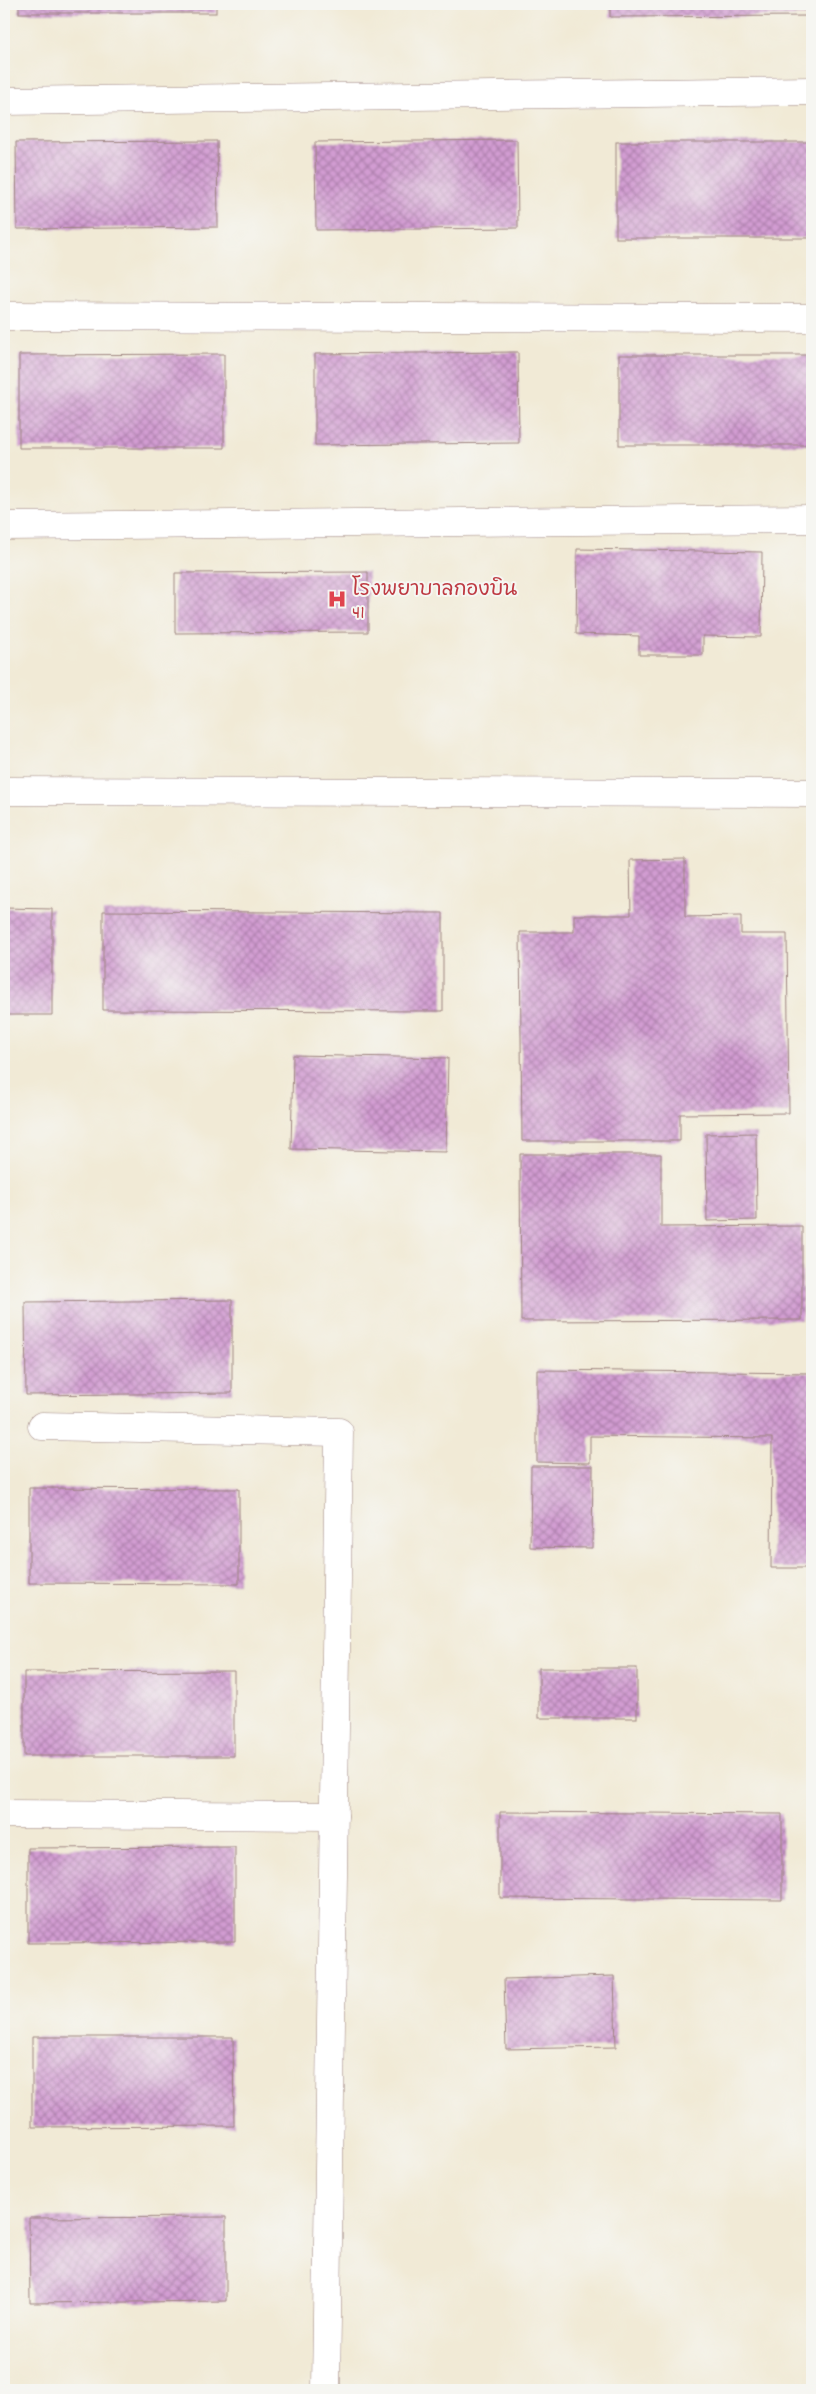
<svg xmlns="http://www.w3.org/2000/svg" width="816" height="2394" font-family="Dekko,'Playpen Sans Thai',sans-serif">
	<defs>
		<pattern id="building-cross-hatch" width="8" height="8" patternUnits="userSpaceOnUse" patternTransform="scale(1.25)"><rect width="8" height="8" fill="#d29cd2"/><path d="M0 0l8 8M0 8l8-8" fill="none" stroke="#ac7fab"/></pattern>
	</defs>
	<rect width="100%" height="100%" fill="#f6f6f2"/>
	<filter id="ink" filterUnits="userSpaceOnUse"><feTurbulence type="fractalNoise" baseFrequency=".02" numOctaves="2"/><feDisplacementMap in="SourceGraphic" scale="10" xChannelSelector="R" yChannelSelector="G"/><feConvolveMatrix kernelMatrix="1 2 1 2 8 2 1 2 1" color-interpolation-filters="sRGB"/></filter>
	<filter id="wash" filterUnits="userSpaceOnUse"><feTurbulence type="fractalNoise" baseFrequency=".0096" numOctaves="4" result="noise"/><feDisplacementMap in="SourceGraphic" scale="20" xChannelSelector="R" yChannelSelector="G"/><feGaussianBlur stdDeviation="1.12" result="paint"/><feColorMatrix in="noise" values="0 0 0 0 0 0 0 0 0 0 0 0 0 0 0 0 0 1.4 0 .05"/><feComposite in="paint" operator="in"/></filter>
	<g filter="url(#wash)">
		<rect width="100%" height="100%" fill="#f1ead6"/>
		<g id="blocks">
			<g fill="url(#building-cross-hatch)">
				<rect x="19" y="4" width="197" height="9"/>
				<polygon points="610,4 812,4 812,16 610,17"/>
				<polygon points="517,140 518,228 316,230 315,142"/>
				<polygon points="217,141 218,227 17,229 16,142"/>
				<rect x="616" y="142" width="196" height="96"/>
				<polygon points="518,352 519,443 315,445 315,354"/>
				<polygon points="224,354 224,448 19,448 19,355"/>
				<rect x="619" y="355" width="193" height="90"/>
				<polygon points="577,549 762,552 761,637 703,636 703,655 639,655 639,636 576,634"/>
				<polygon points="368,572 368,632 175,633 175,573"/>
				<polygon points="685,859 685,917 741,916 741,934 787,934 789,1113 680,1114 680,1141 522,1141 520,932 574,932 574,915 631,915 630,860"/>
				<polygon points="4,908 52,909 52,1015 4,1015"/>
				<polygon points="103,911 443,913 443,1011 103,1010"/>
				<polygon points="293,1055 448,1058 446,1152 291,1149"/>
				<polygon points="756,1133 757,1220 707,1221 706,1134"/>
				<polygon points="520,1154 661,1154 661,1227 802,1226 802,1320 521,1321"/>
				<polygon points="232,1300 232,1393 26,1395 25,1302"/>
				<polygon points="537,1370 812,1373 812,1568 771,1568 772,1438 590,1436 590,1463 537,1462"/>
				<polygon points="531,1466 593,1466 592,1548 530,1547"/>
				<polygon points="29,1488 239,1489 239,1584 29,1583"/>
				<rect x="539" y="1668" width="98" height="50"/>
				<polygon points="234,1671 234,1756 24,1756 24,1672"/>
				<polygon points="500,1812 782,1814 782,1900 500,1898"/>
				<polygon points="235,1847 235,1942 28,1943 28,1848"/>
				<polygon points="614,1976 616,2047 506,2049 504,1979"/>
				<polygon points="32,2037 233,2037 234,2126 32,2127"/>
				<polygon points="226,2217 226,2301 30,2303 29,2218"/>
			</g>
		</g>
	</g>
	<g filter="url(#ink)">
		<use href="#blocks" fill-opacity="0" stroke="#9e8480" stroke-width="1"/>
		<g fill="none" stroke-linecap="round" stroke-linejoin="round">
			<g stroke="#9e8480" stroke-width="29">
				<g id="minor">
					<polyline points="4,101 812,91"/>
					<polyline points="4,316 812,318"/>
					<polyline points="4,526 812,519"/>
					<polyline points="4,791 812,793"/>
					<polyline points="42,1426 339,1432 326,2390"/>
					<polyline points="4,1814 334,1816"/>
				</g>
			</g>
			<use href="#minor" stroke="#fff" stroke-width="28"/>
		</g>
	</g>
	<defs>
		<g id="hospital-bare" transform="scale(1.5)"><path d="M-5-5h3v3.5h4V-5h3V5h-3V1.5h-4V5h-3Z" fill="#e0444e" stroke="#f6f6f2" stroke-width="2.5" paint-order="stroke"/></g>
	</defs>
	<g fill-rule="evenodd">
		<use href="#hospital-bare" x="337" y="599"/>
	</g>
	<g text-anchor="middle" stroke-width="4" stroke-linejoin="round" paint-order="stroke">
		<g font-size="20" fill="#be3a42" stroke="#f6f6f2" text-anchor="start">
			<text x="352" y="595">โรงพยาบาลกองบิน<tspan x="352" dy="23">41</tspan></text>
		</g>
	</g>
	<rect width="816" height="2394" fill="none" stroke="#f6f6f2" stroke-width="20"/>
</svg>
